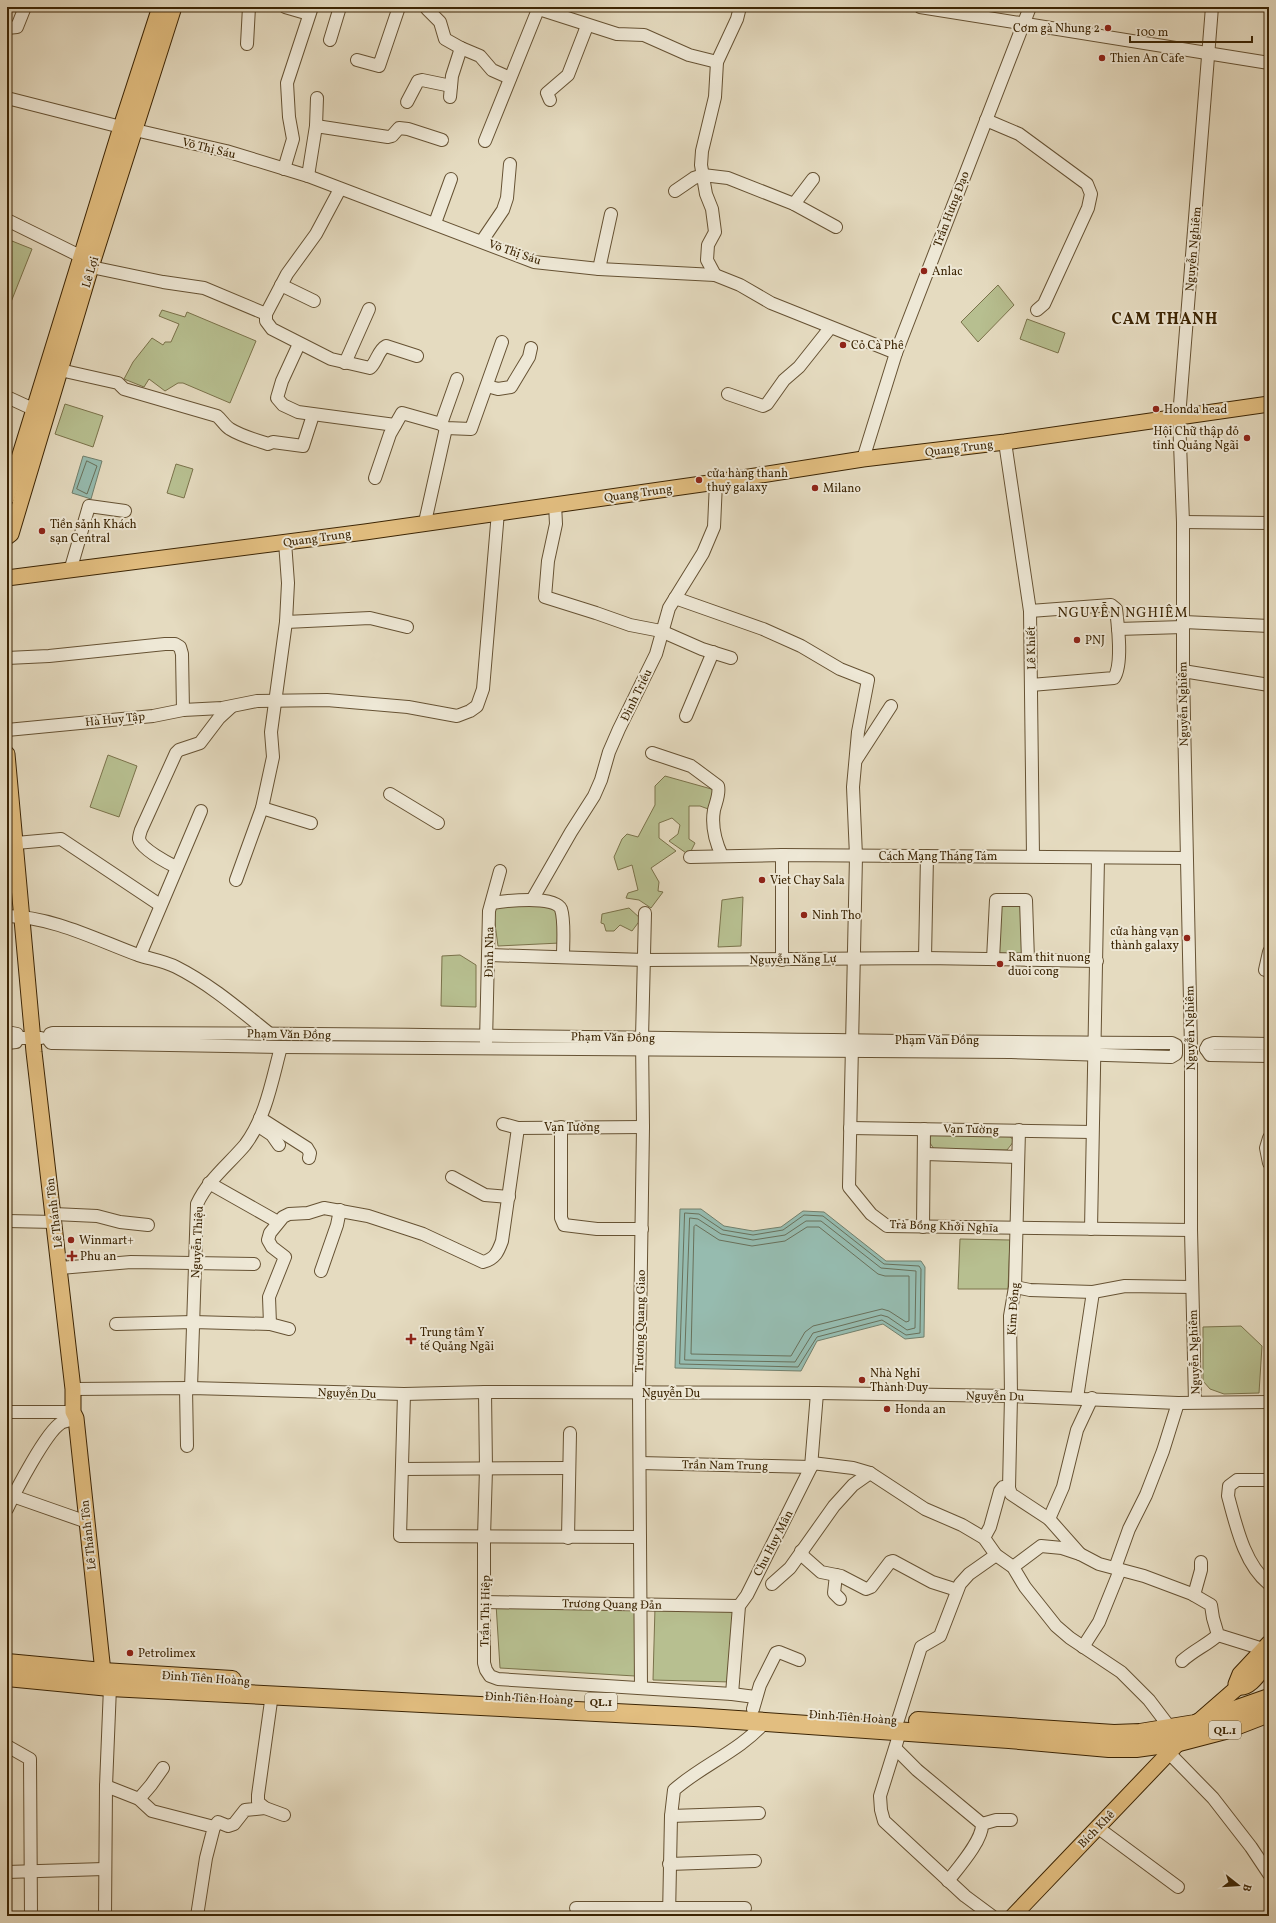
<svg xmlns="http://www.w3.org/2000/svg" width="1276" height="1923" font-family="Vollkorn,serif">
	<rect width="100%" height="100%" fill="#e5dbc0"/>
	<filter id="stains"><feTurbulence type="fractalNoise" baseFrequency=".005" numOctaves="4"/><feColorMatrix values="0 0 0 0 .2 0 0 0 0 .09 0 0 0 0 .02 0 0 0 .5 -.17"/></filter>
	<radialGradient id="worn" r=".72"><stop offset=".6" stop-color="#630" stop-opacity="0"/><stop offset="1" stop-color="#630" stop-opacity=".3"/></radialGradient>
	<g fill="#b7bf90" stroke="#7a724a">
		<polygon points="7,239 32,249 11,302 7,300"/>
		<polygon points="998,285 1014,305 978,342 961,322"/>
		<polygon points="162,310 185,317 187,312 256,341 230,403 183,383 178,383 165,391 149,379 144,387 124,379 133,362 152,338 163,345 165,342 171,342 179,324 159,316"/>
		<polygon points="1027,319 1065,333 1058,353 1020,339"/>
		<polygon points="65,404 103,416 93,447 55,434"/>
		<polygon points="176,464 193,469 184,498 167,493"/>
		<polygon points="108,755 137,766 119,817 90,807"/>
		<polygon points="665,776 715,790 711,810 700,806 689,806 689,839 695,843 689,855 669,841 678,834 680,825 672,818 659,823 659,838 676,851 651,868 659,882 658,891 663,892 651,908 639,900 626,898 628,893 638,890 632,865 618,870 614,857 622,839 627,834 638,837 655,805 655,786"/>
		<polygon points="743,897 741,946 718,947 722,900"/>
		<polygon points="997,900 1030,901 1030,955 999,955"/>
		<polygon points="492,902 558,902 560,943 498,946"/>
		<polygon points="629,908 641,919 632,931 620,925 614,931 606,931 604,924 601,923 602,914"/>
		<polygon points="460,955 476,965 476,1007 441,1006 442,956"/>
		<polygon points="934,1132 1008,1134 1014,1141 1007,1150 934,1149 928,1140"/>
		<polygon points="960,1239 1010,1240 1008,1289 958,1289"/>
		<polygon points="1241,1326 1262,1346 1259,1393 1224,1394 1210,1389 1203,1381 1203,1327"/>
		<polygon points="496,1604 635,1605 635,1676 500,1668"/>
		<polygon points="655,1607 733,1610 731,1682 653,1680"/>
	</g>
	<g fill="#96bbaf" stroke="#727f6b">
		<polygon points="83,456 102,461 91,499 72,493"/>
		<polygon points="680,1209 701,1209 724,1226 753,1231 781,1227 803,1211 824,1212 886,1261 921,1261 925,1267 924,1337 905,1339 883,1324 817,1341 801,1371 675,1368"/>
	</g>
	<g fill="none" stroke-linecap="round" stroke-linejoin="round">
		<g stroke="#69705a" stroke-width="1">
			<polygon points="87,461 97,466 87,494 77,489"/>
			<polygon points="685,1213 699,1214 723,1230 753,1235 783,1230 804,1215 823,1216 884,1264 919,1266 921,1269 920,1333 906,1335 882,1320 817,1337 798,1367 680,1364"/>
			<polygon points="690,1218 698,1219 721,1234 753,1240 785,1235 806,1221 821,1221 881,1268 916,1271 915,1328 907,1330 888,1317 881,1315 813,1333 795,1362 685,1360"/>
			<polygon points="696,1225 719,1240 752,1246 785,1241 807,1227 819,1227 878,1274 885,1276 909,1276 909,1321 906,1322 889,1311 882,1309 813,1326 805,1332 791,1356 691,1354 694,1227"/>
		</g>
		<g stroke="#665233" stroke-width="14">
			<g id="minor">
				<polyline points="285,7 309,14"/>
				<polyline points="427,7 427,9 440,22 445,39 461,48 480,56 492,70 510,78"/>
				<polyline points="920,7 1269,63"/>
				<polyline points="539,9 617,34 644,35 689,55 717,62"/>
				<polyline points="7,28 17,27 25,7"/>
				<polyline points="330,40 340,7"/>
				<polyline points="247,44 249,7"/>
				<polyline points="357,60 379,66 399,7"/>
				<polyline points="450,97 452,76 461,48"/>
				<polyline points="7,98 121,127"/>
				<polyline points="550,100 547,93 568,75 587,26"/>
				<polyline points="407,102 418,81 422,80 451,86"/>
				<polyline points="986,120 1019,134 1087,184 1091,194 1088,208 1044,304 1037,310"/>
				<polyline points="316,126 388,137 392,136 399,128 408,129 442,140"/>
				<polyline points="135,130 226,151 308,176 534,262 599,269 715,275 740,285 771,303 896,353"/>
				<polyline points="485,141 539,7"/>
				<polyline points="284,169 293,139 289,117 287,83 312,7"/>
				<polyline points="308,176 316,126 317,98"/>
				<polyline points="675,191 694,178 703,175 728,178 794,204 836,227"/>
				<polyline points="794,204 813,179"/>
				<polyline points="7,220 80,256"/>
				<polyline points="435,223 451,179"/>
				<polyline points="482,241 503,210 507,198 510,164"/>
				<path d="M91 267 163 282 204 288 266 314V321L272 329 331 359 370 368C377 362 378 350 386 346L417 356"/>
				<polyline points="599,269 611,214"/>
				<polyline points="715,275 707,260 708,245 715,232 712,209 706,194 701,165 702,151 715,97 717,62 737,19 740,7"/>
				<polyline points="281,285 314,301"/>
				<polyline points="266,314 287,274 316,234 340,189"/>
				<polyline points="299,344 282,381 277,398 283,405 298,412 395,425"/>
				<polyline points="345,363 369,309"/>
				<path d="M60 370 118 383 124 389 217 416C222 420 225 426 230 429 241 436 256 440 268 444L273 442 303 446 313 415"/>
				<polyline points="487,386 498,389 511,387 529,357 531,348"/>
				<polyline points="728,394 763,406 767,404 784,380 799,367 830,328"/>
				<polyline points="7,397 33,409"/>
				<polyline points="441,424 457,379"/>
				<polyline points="1005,442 1030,611 1033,856"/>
				<polyline points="863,459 896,353 1030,7"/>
				<polyline points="375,478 390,434 402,413 441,424 446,428 471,429 502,342"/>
				<polyline points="555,504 556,524 548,561 545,597 596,613 630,625 661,631 702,649 731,658"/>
				<polyline points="425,522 446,428"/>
				<polyline points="1183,522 1269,523"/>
				<polyline points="70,571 89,506 125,511"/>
				<polyline points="675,598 763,629 801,646 840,669 868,680 858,732 853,787 856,856 849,1187 871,1214 887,1226 1191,1230"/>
				<path d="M1030 611 1111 605 1116 609C1118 626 1123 664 1114 678L1031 685"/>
				<polyline points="286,622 370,618 407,627"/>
				<polyline points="1184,622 1269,626"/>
				<polyline points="1118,629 1183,627"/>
				<polyline points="7,658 49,656 165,644 175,644 180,647 182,654 183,710"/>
				<polyline points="1183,671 1269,685"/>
				<polyline points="686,716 713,652"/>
				<polyline points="7,730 153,716 183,710 222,708 257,701 327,700 408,707 457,716 470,711 477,706 483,689 498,512"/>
				<path d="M652 753 691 766 718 786C720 794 716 802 714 810 711 827 715 841 722 856"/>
				<polyline points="856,760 891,706"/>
				<polyline points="390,794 438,823"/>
				<polyline points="262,808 311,823"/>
				<polyline points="16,843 61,839 160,905"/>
				<polyline points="782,855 782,960"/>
				<polyline points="690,857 782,855 1186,858"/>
				<path d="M176 867C168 863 141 849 139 839 139 836 140 833 141 830L176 753 179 750 200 743 219 718 231 707"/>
				<polyline points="236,880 262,808 273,757 271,732 286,622 288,583 285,542"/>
				<polyline points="532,900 571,832 594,796 601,780 609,752 619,729 656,654 669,608 703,553 714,527 716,482"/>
				<path d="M492 903C505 901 555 895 561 909 565 921 563 944 563 956"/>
				<path d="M7 916C53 917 95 939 138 955 150 959 164 961 176 967 210 984 240 1010 270 1034"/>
				<polyline points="140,955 201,811"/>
				<polyline points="490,955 645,960 925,958 1097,961"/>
				<polyline points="925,958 927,856"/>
				<polyline points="993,959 996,900 1026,900 1028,960"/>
				<polyline points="1265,970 1269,952"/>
				<polyline points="7,1032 17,1034 18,1038"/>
				<path d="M53 1033C426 1032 799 1042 1172 1043L1176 1045V1054L1171 1057 1011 1052 281 1047 54 1043H51L48 1039 50 1034Z"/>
				<polyline points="18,1038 41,1038"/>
				<polyline points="486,1042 489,911 500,871"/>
				<polyline points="7,1043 16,1042 18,1038"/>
				<polyline points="1206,1049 1208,1045 1214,1043 1269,1044"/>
				<polyline points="1206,1049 1210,1055 1269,1056"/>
				<polyline points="260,1118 307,1148 310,1153 309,1158"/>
				<polyline points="503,1124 518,1128 643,1127"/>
				<polyline points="260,1127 272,1135 279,1145"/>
				<polyline points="561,1127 561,1218 564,1225 597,1229 642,1229"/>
				<polyline points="850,1128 1092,1132"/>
				<polyline points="1019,1130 1015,1287 1010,1316 1011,1396 1009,1488 1011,1494 1049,1519 1080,1554 1099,1564 1144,1576 1192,1594 1211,1605 1213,1618 1218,1635 1263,1649"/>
				<polyline points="1269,1138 1266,1148 1269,1163"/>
				<polyline points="925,1154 1018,1157"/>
				<polyline points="452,1177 485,1195 509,1197"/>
				<polyline points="209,1183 278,1222"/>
				<polyline points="54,1214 97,1216 120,1222 148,1225"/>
				<polyline points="7,1221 55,1222"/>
				<polyline points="923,1227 924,1129"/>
				<polyline points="1091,1229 1098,858"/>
				<polyline points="60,1268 131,1262 254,1264"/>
				<polyline points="321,1271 337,1225 340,1210"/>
				<polyline points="1015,1287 1030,1290 1093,1292 1125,1286 1192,1287"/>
				<polyline points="116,1324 193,1322 270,1324 289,1329"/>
				<path d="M270 1324 269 1297 285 1257 272 1247 268 1240 270 1233 283 1217 289 1214 308 1213 324 1208 368 1216 423 1234 483 1262C495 1259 498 1252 502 1241L518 1128"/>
				<polyline points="186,1388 187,1446"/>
				<path d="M191 1388 197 1204C208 1180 228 1165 245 1145 266 1117 272 1080 281 1047"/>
				<polyline points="73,1389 191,1388 404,1394 485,1392 817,1393 1011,1396 1178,1403 1269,1402"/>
				<polyline points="485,1392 486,1469 484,1537 484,1663 486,1670 490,1676 498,1679 732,1694 755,1697"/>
				<polyline points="404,1394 400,1536 640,1537"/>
				<polyline points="1077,1398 1093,1292"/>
				<polyline points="1195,1402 1191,1230 1191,1049 1183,671 1183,522 1179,417 1212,7"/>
				<polyline points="7,1412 73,1412"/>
				<polyline points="640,1463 811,1467"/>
				<polyline points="812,1463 853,1468 870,1473 925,1509 962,1525 984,1538 996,1555 1013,1567 1025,1587 1056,1626 1070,1638 1121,1672 1149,1700 1171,1729"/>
				<polyline points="402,1469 569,1468"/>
				<path d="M1269 1480H1237L1229 1486 1228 1496C1236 1525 1244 1564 1269 1584"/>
				<polyline points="7,1494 87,1522"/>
				<path d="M7 1509C15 1492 46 1432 61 1423 65 1421 71 1420 76 1418"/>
				<polyline points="1049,1519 1063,1487 1077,1430 1092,1398"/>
				<polyline points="568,1538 570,1433"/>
				<polyline points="984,1538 990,1527 1000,1491 1003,1487 1009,1488"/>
				<polyline points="801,1551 804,1557 821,1572 841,1576 866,1589 871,1587 890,1562 893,1561 932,1582 957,1590"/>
				<polyline points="1013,1567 1041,1546 1062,1548 1080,1554"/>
				<polyline points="1115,1568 1129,1529 1146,1495 1163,1451 1178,1403"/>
				<polyline points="836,1575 834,1593 840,1599"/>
				<polyline points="772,1584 790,1568 834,1506 853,1485 870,1473"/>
				<polyline points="1194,1595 1201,1570 1201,1562"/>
				<polyline points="485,1602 739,1606"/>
				<polyline points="1083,1647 1099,1622 1120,1570"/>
				<path d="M1182 1661C1194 1650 1207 1645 1218 1635"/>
				<polyline points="641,1688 639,1393 643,1127 642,1038 645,913"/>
				<polyline points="732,1694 739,1606 747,1595 811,1467 817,1393"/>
				<polyline points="753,1709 760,1685 776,1653 779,1652 799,1660"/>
				<polyline points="898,1720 921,1647 940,1636 960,1584 969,1574 996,1555"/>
				<polyline points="900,1732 880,1796 881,1810 884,1821 965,1896 992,1916"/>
				<polyline points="7,1746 30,1759 31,1916"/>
				<path d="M896 1749 917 1770 982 1824C983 1840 958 1868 948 1881"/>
				<polyline points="1169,1753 1213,1798 1251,1847 1269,1874"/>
				<polyline points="106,1786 139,1799 152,1811 214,1827 206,1858 197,1916"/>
				<polyline points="139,1799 151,1785 163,1768"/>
				<polyline points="265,1808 284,1815"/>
				<polyline points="671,1816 759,1813"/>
				<polyline points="982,1824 996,1820 1011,1820"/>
				<polyline points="214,1827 218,1822 228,1826 234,1824 245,1810 265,1808 258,1802 258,1795 272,1694"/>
				<polyline points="1097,1827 1178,1887"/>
				<polyline points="669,1864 755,1861"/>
				<polyline points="7,1872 104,1869"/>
				<polyline points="576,1908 745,1908"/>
				<polyline points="105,1916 106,1786 110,1687"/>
				<path d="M669 1916 671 1816 674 1790C702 1765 740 1751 765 1722"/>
			</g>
		</g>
		<g stroke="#3c2504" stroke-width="17">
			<g id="major">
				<polyline points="7,497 121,127 160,7"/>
				<polyline points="7,537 11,534 91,267 174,7"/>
				<polyline points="7,578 365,532 716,482 863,459 1005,442 1269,404"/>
				<polyline points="7,754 34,1052 73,1389 73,1412 76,1418 103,1672"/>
				<polyline points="1238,1687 1236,1684 1240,1674 1269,1643"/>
				<path d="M1238 1687C1251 1690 1261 1670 1269 1661"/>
				<polyline points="1199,1721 1238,1687"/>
				<polyline points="1013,1916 1184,1737"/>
			</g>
		</g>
		<g stroke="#3c2504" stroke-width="20">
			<g id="highway">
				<polyline points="7,1663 103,1672 232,1680"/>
				<polyline points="7,1677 110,1687 694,1717 1009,1739 1109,1748 1136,1748 1179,1742 1225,1730 1269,1713"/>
				<polyline points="918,1721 1114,1734 1140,1733 1195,1724 1269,1698"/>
			</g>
		</g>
		<use href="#minor" stroke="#eee8d6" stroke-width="12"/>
		<use href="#major" stroke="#e2be80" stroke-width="15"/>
		<use href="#highway" stroke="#e2be80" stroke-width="18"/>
	</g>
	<g fill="#8f2418" stroke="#eee8d6" stroke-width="1.5">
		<circle cx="1108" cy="28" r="4"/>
		<circle cx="1102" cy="58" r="4"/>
		<circle cx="924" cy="271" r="4"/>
		<circle cx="843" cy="345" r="4"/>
		<circle cx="1156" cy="409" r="4"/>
		<circle cx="1247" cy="438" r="4"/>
		<circle cx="699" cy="480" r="4"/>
		<circle cx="815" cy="488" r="4"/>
		<circle cx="42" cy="531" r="4"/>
		<circle cx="1077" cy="640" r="4"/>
		<circle cx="762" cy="880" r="4"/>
		<circle cx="804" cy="915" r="4"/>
		<circle cx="1187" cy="938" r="4"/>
		<circle cx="1000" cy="964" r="4"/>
		<circle cx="71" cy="1240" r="4"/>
		<path d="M70 1250h4v4h4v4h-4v4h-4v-4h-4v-4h4z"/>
		<path d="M409 1333h4v4h4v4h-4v4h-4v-4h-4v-4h4z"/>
		<circle cx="862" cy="1380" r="4"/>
		<circle cx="887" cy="1409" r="4"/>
		<circle cx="130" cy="1653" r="4"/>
	</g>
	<g text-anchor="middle" stroke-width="4" stroke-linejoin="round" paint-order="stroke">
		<g fill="#eee8d6" stroke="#716043" stroke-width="1">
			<rect x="585" y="1693" width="32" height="18" rx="3"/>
			<rect x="1209" y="1721" width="32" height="18" rx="3"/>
		</g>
		<g font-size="11" font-weight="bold" fill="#3c2504">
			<text x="601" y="1706">QL.1</text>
			<text x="1225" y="1734">QL.1</text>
		</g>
		<g font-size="12" fill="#3c2504" stroke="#eee8d6" text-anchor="start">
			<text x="1100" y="32" text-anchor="end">Cơm gà Nhung 2</text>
			<text x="1110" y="62">Thien An Cafe</text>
			<text x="932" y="275">Anlac</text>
			<text x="851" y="349">Cỏ Cà Phê</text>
			<text x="1164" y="413">Honda head</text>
			<text x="1239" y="435" text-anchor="end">Hội Chữ thập đỏ<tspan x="1239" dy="14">tỉnh Quảng Ngãi</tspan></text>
			<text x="707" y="477">cửa hàng thanh<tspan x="707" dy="14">thuỷ galaxy</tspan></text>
			<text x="823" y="492">Milano</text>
			<text x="50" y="528">Tiền sảnh Khách<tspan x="50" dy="14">sạn Central</tspan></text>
			<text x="1085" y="644">PNJ</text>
			<text x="770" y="884">Viet Chay Sala</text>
			<text x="812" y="919">Ninh Tho</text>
			<text x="1179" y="935" text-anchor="end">cửa hàng vạn<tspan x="1179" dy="14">thành galaxy</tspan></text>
			<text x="1008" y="961">Ram thit nuong<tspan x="1008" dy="14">duoi cong</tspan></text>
			<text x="79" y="1244">Winmart+</text>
			<text x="80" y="1260">Phu an</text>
			<text x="420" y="1336">Trung tâm Y<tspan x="420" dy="14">tế Quảng Ngãi</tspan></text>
			<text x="870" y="1377">Nhà Nghỉ<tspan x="870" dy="14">Thành Duy</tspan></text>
			<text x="895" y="1413">Honda an</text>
			<text x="138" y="1657">Petrolimex</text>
		</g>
		<g font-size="12" fill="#3c2504" stroke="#eee8d6">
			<text transform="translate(209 148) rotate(14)" y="4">Võ Thị Sáu</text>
			<text transform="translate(951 209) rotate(-69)" y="4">Trần Hưng Đạo</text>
			<text transform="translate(1193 249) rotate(-85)" y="4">Nguyễn Nghiêm</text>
			<text transform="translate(515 252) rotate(19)" y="4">Võ Thị Sáu</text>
			<text transform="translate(90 272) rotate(-73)" y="4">Lê Lợi</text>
			<text transform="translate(959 448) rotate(-7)" y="4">Quang Trung</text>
			<text transform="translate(638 493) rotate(-8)" y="4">Quang Trung</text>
			<text transform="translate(317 538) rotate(-8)" y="4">Quang Trung</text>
			<text transform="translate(1031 648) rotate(-91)" y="4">Lê Khiết</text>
			<text transform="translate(636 695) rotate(-64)" y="4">Đinh Triều</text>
			<text transform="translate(1183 704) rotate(-91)" y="4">Nguyễn Nghiêm</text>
			<text transform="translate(115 719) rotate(-6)" y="4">Hà Huy Tập</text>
			<text x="938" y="860">Cách Mạng Tháng Tám</text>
			<text transform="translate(489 952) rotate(-89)" y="4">Đinh Nha</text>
			<text transform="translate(793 959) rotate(-1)" y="4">Nguyễn Năng Lự</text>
			<text transform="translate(1190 1028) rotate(-91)" y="4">Nguyễn Nghiêm</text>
			<text transform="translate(289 1034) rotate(1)" y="4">Phạm Văn Đồng</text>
			<text transform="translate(613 1037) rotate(1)" y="4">Phạm Văn Đồng</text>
			<text x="937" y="1044">Phạm Văn Đồng</text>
			<text x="572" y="1131">Vạn Tường</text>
			<text transform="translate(971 1129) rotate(1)" y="4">Vạn Tường</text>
			<text transform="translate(54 1213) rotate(-97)" y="4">Lê Thánh Tôn</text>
			<text transform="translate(944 1226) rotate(2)" y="4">Trà Bồng Khởi Nghĩa</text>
			<text transform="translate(197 1242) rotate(-87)" y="4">Nguyễn Thiệu</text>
			<text transform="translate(1013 1309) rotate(-86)" y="4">Kim Đồng</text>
			<text transform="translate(640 1321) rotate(-89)" y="4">Trương Quang Giao</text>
			<text transform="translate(1194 1352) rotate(-92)" y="4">Nguyễn Nghiêm</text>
			<text transform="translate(347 1393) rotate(2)" y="4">Nguyễn Du</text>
			<text x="671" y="1397">Nguyễn Du</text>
			<text transform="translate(995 1396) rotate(1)" y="4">Nguyễn Du</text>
			<text transform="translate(725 1465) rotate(1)" y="4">Trần Nam Trung</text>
			<text transform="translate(88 1535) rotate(-96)" y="4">Lê Thánh Tôn</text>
			<text transform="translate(773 1543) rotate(-63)" y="4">Chu Huy Mân</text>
			<text transform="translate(612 1604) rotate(1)" y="4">Trương Quang Đản</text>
			<text transform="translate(485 1611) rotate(-89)" y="4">Trần Thị Hiệp</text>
			<text transform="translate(206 1678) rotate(4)" y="4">Đinh Tiên Hoàng</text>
			<text transform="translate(529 1698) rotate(3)" y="4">Đinh Tiên Hoàng</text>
			<text transform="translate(853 1717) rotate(4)" y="4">Đinh Tiên Hoàng</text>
			<text transform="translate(1096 1829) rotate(-46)" y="4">Bích Khê</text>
		</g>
		<g font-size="14" letter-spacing="1" fill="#3c2504" stroke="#eee8d6">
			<text x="1123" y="617">NGUYỄN NGHIÊM</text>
		</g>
		<g font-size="16" font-weight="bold" letter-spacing="1" fill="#3c2504" stroke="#eee8d6">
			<text x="1165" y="324">CAM THANH</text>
		</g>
	</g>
	<rect width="1276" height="1923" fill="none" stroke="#e5dbc0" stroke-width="24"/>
	<rect x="8" y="8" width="1260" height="1907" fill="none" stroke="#3c2504" stroke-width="2"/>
	<rect x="12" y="12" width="1252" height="1899" fill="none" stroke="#3c2504"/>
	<g transform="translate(1238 1885) rotate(107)" stroke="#eee8d6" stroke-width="3" paint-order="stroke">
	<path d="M0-3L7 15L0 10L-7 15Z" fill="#3c2504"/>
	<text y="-6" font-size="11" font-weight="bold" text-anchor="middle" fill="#3c2504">B</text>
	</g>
	<path d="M1130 36v6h122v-6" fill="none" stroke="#3c2504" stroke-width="2"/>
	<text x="1136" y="36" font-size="12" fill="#3c2504" stroke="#eee8d6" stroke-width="3" paint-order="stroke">100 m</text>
	<rect width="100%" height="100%" filter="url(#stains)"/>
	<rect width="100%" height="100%" fill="url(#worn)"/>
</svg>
